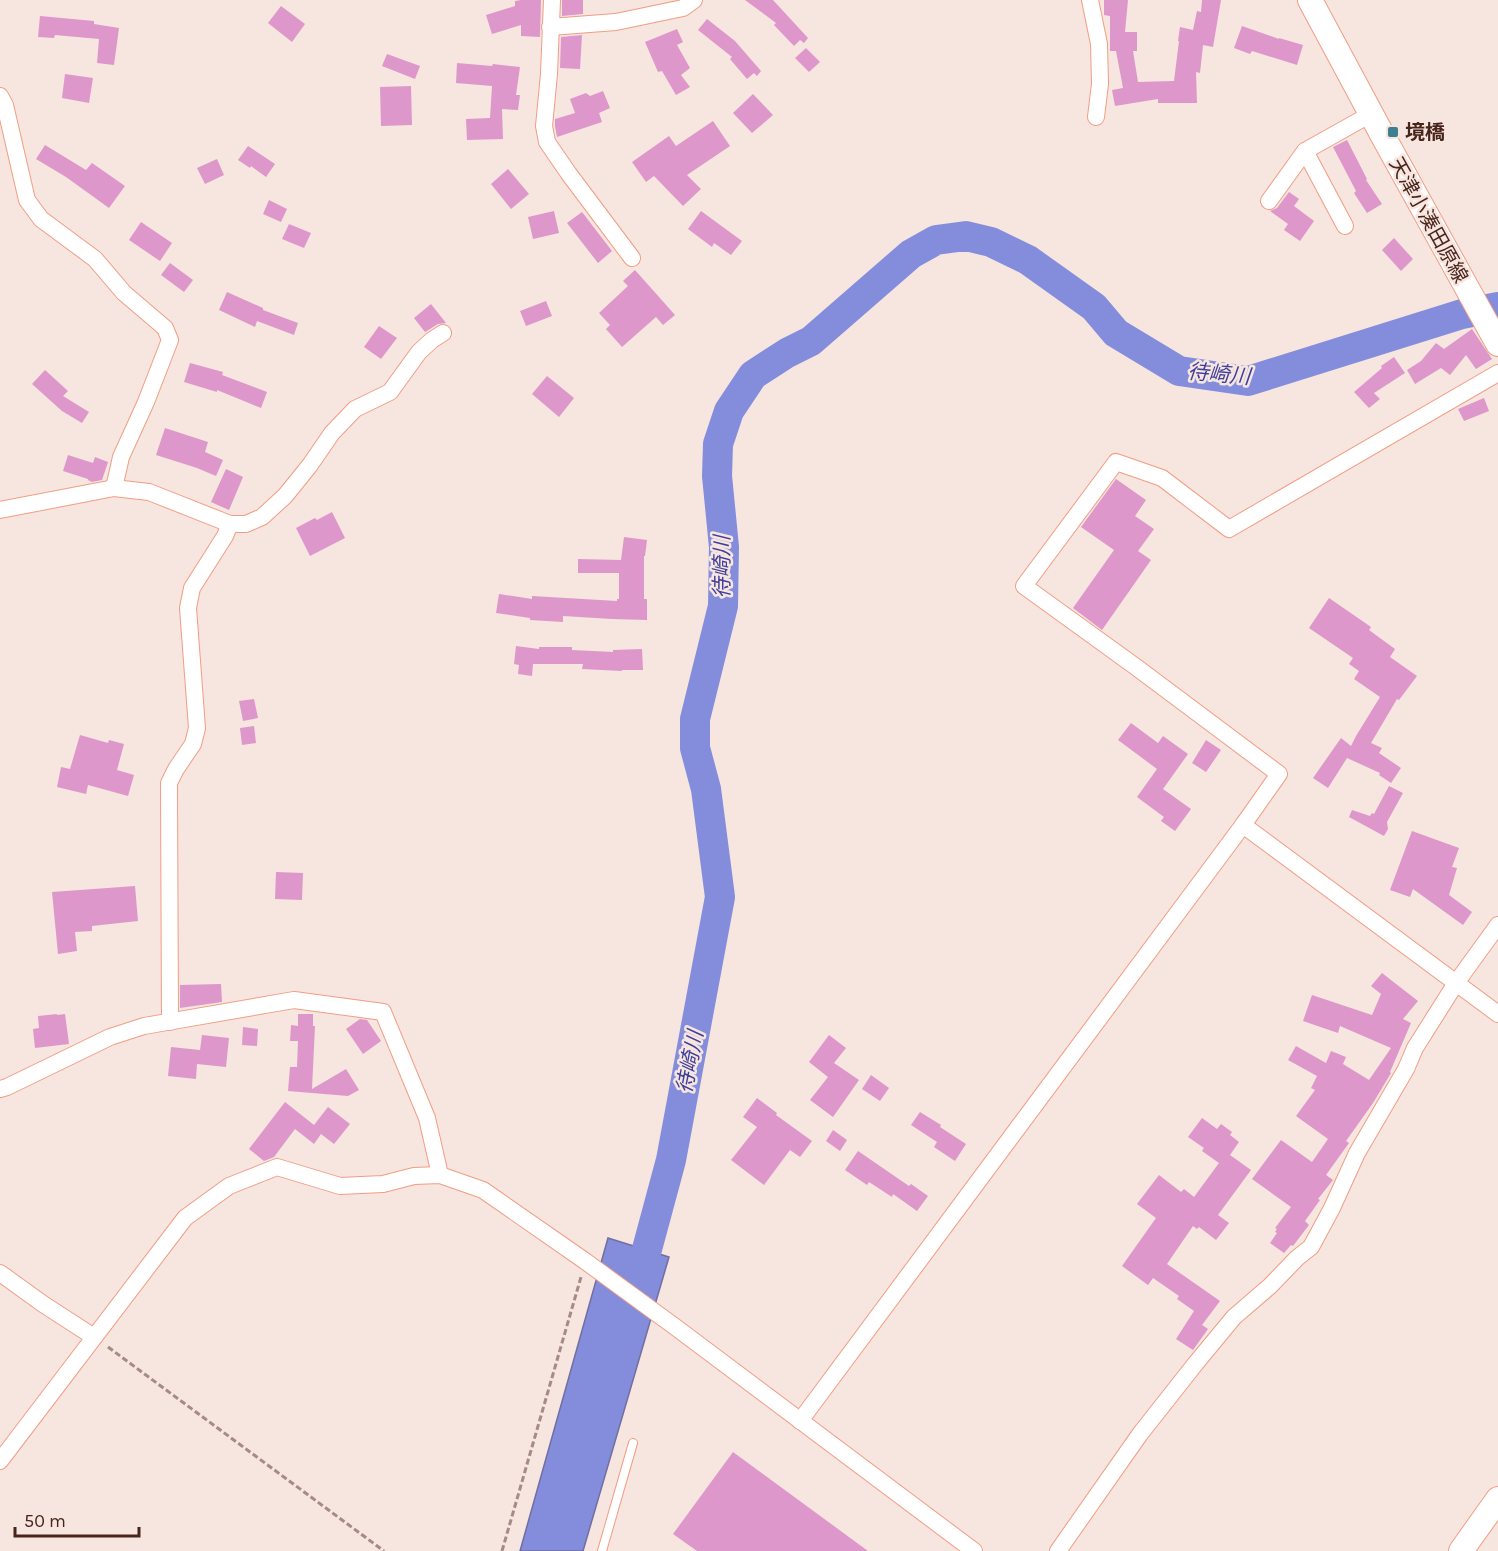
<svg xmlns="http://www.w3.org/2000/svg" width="1498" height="1551" font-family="Karla,'Noto Sans JP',sans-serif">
	<rect width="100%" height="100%" fill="#f7e5df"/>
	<polygon fill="#838ddb" stroke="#716ea1" stroke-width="1.5" points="608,1238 669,1257 583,1551 520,1551"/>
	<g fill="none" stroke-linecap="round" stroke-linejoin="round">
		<polyline stroke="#838ddb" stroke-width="30" points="636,1290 671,1160 720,897 706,789 695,748 695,719 723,606 724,547 717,476 718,444 729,411 753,375 787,353 811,341 911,254 936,240 966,236 991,242 1028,260 1094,307 1116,333 1179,371 1248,381 1462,314 1498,307"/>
	</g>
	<g fill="#de97ca">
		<polygon points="521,0 541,0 540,37 521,36 521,25 492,34 486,15 515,6 515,1"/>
		<polygon points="562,0 583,0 583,14 562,16"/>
		<polygon points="745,0 773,0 808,38 804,43 800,40 794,46 774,25 776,23"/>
		<polygon points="1104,0 1128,0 1125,32 1137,32 1137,51 1133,51 1138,82 1174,81 1179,41 1178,41 1180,27 1193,30 1197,11 1201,12 1202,0 1221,0 1213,47 1203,45 1200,73 1196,72 1197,103 1158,103 1158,99 1115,106 1112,90 1123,88 1116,51 1110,51 1110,16 1104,15"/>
		<polygon points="281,6 305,24 292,42 268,23"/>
		<polygon points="40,16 94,21 94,24 119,28 114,65 97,63 99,39 55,35 54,38 38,37"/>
		<polygon points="707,19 735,41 761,71 757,76 754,73 747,79 730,59 732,57 698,30"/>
		<polygon points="1242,26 1279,39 1279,38 1303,45 1297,65 1252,51 1250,54 1234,48"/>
		<polygon points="677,29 683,42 677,45 690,68 681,75 690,87 676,95 662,71 658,72 645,42"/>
		<polygon points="582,35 580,69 560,68 561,37"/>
		<polygon points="806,48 820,62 809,72 795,58"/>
		<polygon points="387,54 420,66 415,79 382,66"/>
		<polygon points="457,63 492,66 493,64 520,67 516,95 520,95 518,110 502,109 503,139 467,140 466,119 490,118 492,86 456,83"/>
		<polygon points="65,74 93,78 89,103 62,98"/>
		<polygon points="411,86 412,125 381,126 380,87"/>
		<polygon points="603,91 610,108 599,113 602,122 557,137 555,126 555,119 575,113 570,99 586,93 590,96"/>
		<polygon points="753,94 773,115 752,133 733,113"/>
		<polygon points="713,121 730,146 687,175 701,189 683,206 654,176 646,182 632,162 669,136 676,146"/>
		<polygon points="1347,140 1367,179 1366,180 1382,204 1367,213 1354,193 1356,191 1333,147"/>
		<polygon points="45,145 86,170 92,163 125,186 109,208 66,177 36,159"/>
		<polygon points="248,146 275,164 266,177 251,166 250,168 238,160"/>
		<polygon points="217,159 224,175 205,184 197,168"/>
		<polygon points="508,169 529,194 511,209 491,184"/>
		<polygon points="1289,192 1299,199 1294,206 1314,221 1300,241 1284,230 1288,224 1270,211 1277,208"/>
		<polygon points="269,200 287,209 281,222 263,214"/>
		<polygon points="554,211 559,233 533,239 528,217"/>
		<polygon points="701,211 742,241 731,255 714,243 712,247 688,229"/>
		<polygon points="582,212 612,251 598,263 567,223"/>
		<polygon points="141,222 172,243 160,261 129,240"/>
		<polygon points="289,224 311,233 304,248 282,239"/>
		<polygon points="1394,238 1413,259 1401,271 1382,250"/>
		<polygon points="170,263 193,280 184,292 161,275"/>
		<polygon points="635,270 675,315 663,325 656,317 622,347 606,329 610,325 599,313 628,286 623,281"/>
		<polygon points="227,292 263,308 263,310 298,323 294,335 257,321 255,327 219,310"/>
		<polygon points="546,301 552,316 526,326 520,311"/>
		<polygon points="431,304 446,323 438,324 425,332 414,318"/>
		<polygon points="379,326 397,338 381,359 364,347"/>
		<polygon points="1472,329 1492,359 1476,369 1466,355 1450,375 1441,368 1415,384 1407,370 1421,361 1436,343 1444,349"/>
		<polygon points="1394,357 1405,373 1374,393 1380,399 1369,408 1354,392 1382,368 1381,366"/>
		<polygon points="190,363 223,372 222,375 267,392 261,408 217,390 217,392 184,382"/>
		<polygon points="45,370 68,391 63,396 89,412 82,423 62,411 32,384"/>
		<polygon points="547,376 574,398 559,417 532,394"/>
		<polygon points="1484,398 1489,411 1464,421 1458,409"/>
		<polygon points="165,428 208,442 205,452 223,460 216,476 197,468 156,455"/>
		<polygon points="68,455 93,463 95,457 108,462 102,480 92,482 88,480 88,479 63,471"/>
		<polygon points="226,469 243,477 229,510 211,502"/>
		<polygon points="1116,479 1146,500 1135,516 1154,529 1138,551 1151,560 1102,630 1073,608 1114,550 1081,527"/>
		<polygon points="332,512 345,538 310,556 296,528 315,518 317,520"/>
		<polygon points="624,537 647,540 645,556 644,556 644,599 647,599 647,620 612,619 563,616 563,622 530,620 530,618 496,613 499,594 532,599 532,596 617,601 617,599 619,599 619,573 578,573 578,559 621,560"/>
		<polygon points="1329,598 1371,627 1369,630 1395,649 1390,657 1417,676 1399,700 1397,699 1371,743 1382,748 1379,753 1401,768 1391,783 1379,775 1380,773 1347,758 1328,788 1313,778 1341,738 1351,746 1356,736 1380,697 1354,679 1359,671 1349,664 1353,658 1309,628"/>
		<polygon points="516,646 539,649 539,647 572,647 572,650 613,652 613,650 642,649 643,670 622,670 622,671 582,669 583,664 533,664 532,676 518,674 519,665 514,664"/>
		<polygon points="254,699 258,718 243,721 239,701"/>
		<polygon points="1131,723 1158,743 1163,736 1188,754 1163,789 1191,809 1175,831 1161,821 1164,817 1137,797 1157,769 1118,740"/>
		<polygon points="254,726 256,743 242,745 240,728"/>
		<polygon points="80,735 108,743 109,740 124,744 117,770 134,775 128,796 88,785 86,794 57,787 61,767 70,769"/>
		<polygon points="1206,740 1221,750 1206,772 1192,763"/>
		<polygon points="1389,786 1403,793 1387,822 1388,829 1384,836 1349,817 1352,810 1370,816 1372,813 1374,814"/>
		<polygon points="1412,831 1459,848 1452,867 1457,868 1449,895 1472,912 1463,925 1413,889 1410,897 1390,890"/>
		<polygon points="276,872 303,873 302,900 275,899"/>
		<polygon points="135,886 138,921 92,926 92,931 75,932 77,951 58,954 52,892"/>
		<polygon points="1382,973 1418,1001 1403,1019 1411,1023 1390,1072 1391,1073 1373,1103 1346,1141 1349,1143 1326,1175 1333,1180 1318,1199 1320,1200 1305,1221 1309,1225 1293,1246 1291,1245 1284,1253 1270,1243 1277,1233 1275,1232 1277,1229 1275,1228 1291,1207 1252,1179 1281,1140 1312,1162 1328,1139 1296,1116 1315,1090 1311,1088 1317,1076 1288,1060 1296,1046 1326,1063 1331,1051 1346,1057 1343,1064 1369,1080 1391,1048 1340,1026 1338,1033 1303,1021 1312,995 1372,1015 1381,994 1371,986"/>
		<polygon points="221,984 222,1002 180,1008 180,985"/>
		<polygon points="57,1014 57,1015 65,1014 69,1044 35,1048 33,1029 39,1028 38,1016"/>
		<polygon points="298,1014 313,1014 313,1026 315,1026 312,1089 346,1069 359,1090 348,1096 288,1091 290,1067 297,1067 298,1041 290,1041 291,1025 298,1026"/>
		<polygon points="360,1019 367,1020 381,1041 363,1054 346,1029"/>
		<polygon points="243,1027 258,1029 257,1046 242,1045"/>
		<polygon points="202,1035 229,1038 226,1067 197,1064 196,1079 168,1076 171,1047 200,1050"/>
		<polygon points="829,1035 846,1048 834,1063 859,1080 833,1117 810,1100 828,1077 809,1062"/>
		<polygon points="871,1075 889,1088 880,1101 862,1089"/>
		<polygon points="757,1098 777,1113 776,1115 812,1141 800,1157 790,1150 764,1185 731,1160 757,1127 743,1117"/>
		<polygon points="285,1102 314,1125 328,1107 350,1124 334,1144 321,1134 314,1144 295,1129 274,1157 264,1161 249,1149"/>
		<polygon points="920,1112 941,1125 940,1127 966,1144 955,1161 934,1147 937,1142 911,1125"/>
		<polygon points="1202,1118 1217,1129 1221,1124 1232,1132 1230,1135 1239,1142 1230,1155 1251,1170 1218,1215 1229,1223 1216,1240 1199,1227 1197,1229 1193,1226 1167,1264 1220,1301 1202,1325 1208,1329 1193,1350 1176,1339 1194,1311 1177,1299 1179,1296 1153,1278 1148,1285 1122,1266 1156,1218 1137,1204 1159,1175 1181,1192 1184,1189 1194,1197 1219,1163 1202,1151 1204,1148 1188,1137"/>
		<polygon points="833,1130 847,1140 840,1151 826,1141"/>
		<polygon points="858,1151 909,1186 911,1184 928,1196 917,1211 893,1194 892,1197 869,1182 867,1185 845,1170"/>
		<polygon points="733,1452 868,1551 697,1551 673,1534"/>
	</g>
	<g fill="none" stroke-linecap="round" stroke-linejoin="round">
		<g stroke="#f19d83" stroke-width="10">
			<polyline id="lane" points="602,1551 633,1443"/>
		</g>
		<g stroke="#f19d83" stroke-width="18">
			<g id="street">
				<polyline points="552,0 549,74 544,126 547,142 569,174 632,258"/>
				<polyline points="1090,0 1099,44 1100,84 1096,117"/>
				<polyline points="550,27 616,22 683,8 694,0"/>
				<polyline points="0,96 5,105 27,200 41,219 95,259 124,293 165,328 170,340 146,402 121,457 114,488"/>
				<polyline points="1269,201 1305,151"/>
				<polyline points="1345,226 1305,151 1371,114"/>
				<polyline points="0,510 114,488 149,492 230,524 246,524 262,517 285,496 310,465 332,433 355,409 390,392 419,352 432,340 443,333"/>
				<polyline points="1243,825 1498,1014"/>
				<polyline points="170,1022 169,783 176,769 193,744 197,728 188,608 192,588 225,536 230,524"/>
				<polyline points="0,1089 7,1087 110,1037 144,1026 294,1000 383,1012 427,1118 440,1175"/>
				<polyline points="0,1273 43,1304 94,1337"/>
				<polyline points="800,1421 1243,825 1279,774 1136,667 1024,586 1116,462 1162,478 1229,529 1498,373"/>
				<polyline points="0,1461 185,1218 229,1186 277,1167 340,1186 383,1184 414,1176 440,1175 483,1190 585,1261 674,1326 974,1551"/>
				<polyline points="1058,1551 1140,1434 1196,1363 1234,1317 1270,1286 1297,1258 1311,1247 1332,1208 1357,1153 1406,1069 1415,1048 1456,983 1498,925"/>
			</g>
		</g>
		<g stroke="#f19d83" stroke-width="26">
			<g id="secondary">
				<polyline points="1310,0 1384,138 1498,344"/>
				<polyline points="1461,1551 1498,1499"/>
			</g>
		</g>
		<g stroke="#a58b84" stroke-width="3" stroke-dasharray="6 3" stroke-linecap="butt">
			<polyline points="108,1347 384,1551"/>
			<polyline points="502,1551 581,1277"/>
		</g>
		<use href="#lane" stroke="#fff" stroke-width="8"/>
		<use href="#street" stroke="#fff" stroke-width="16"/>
		<use href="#secondary" stroke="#fff" stroke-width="24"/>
	</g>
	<rect fill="#3d7f90" stroke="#f7e5df" stroke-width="2" x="1387" y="126" width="12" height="12" rx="3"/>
	<g text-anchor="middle" stroke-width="5" stroke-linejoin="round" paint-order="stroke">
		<g font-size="20" font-weight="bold" fill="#47251b" stroke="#f7e5df" text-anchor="start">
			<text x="1405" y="139">境橋</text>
		</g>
		<g font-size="20" fill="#47251b" stroke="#f7e5df">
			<text transform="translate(1429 220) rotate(61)" y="7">天津小湊田原線</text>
		</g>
		<g font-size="21" font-style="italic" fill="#3e3f9b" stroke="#f7e5df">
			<text transform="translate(1219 374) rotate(5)" y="7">待崎川</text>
			<text transform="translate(722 567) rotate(-90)" y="7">待崎川</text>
			<text transform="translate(690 1062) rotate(-79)" y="7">待崎川</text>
		</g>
	</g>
	<path d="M15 1527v9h124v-9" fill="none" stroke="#47251b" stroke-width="3"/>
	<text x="24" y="1527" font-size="18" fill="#47251b" stroke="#f7e5df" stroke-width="4.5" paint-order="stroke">50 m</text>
</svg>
